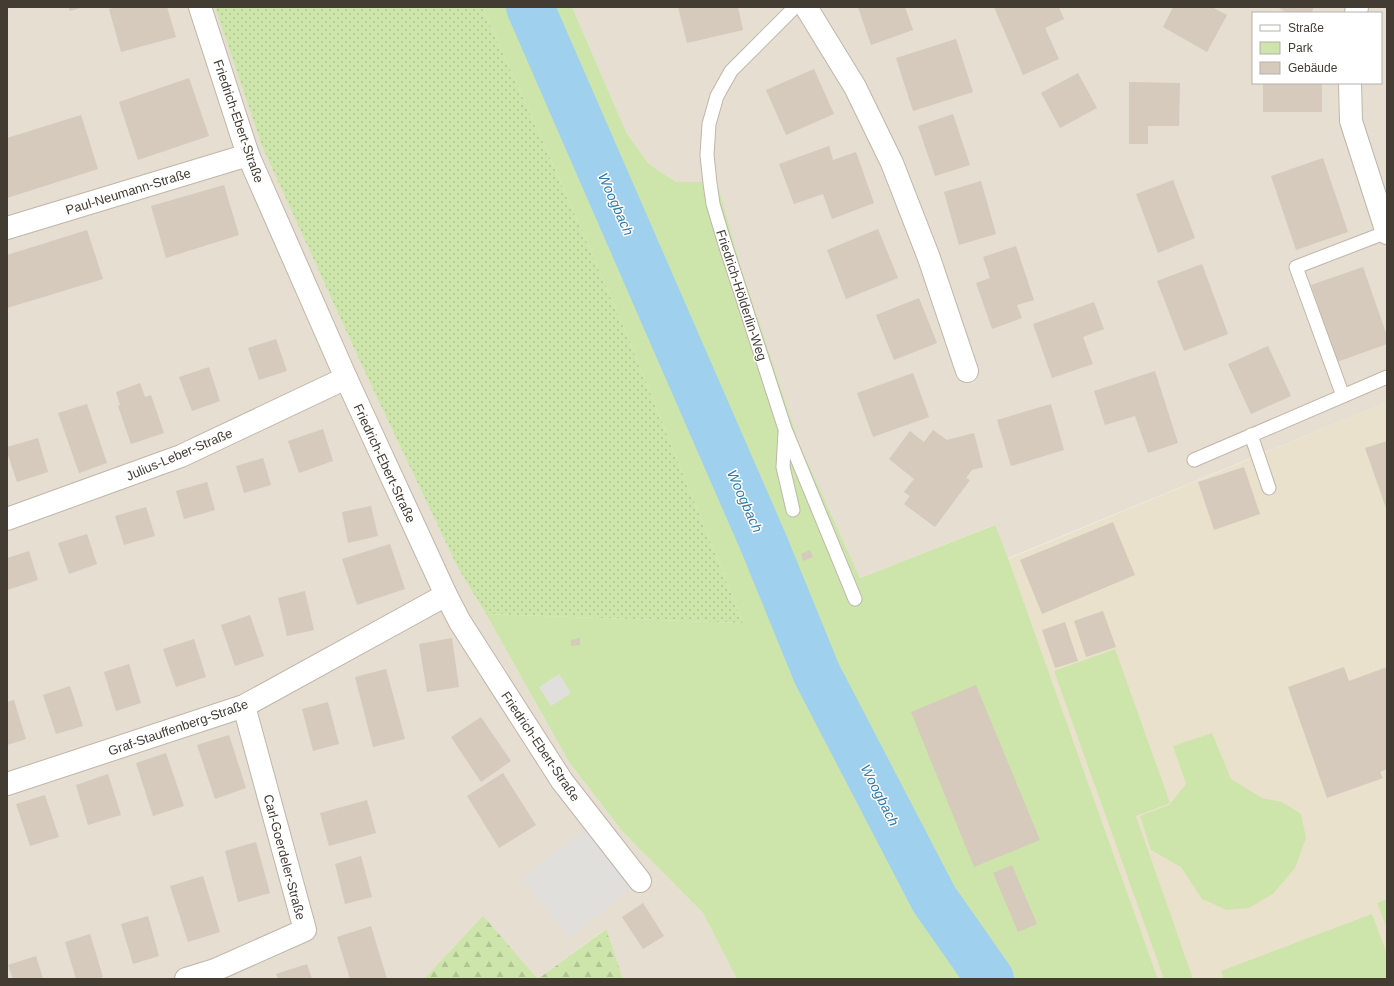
<svg xmlns="http://www.w3.org/2000/svg" width="1394" height="986" font-family="Helvetica,sans-serif">
	<defs>
		<pattern id="grass-dots" width="8" height="8" patternUnits="userSpaceOnUse"><rect width="8" height="8" fill="#cde5ab"/><path d="M2 2h.1M6 6h.1" fill="none" stroke="#b1c594" stroke-width="1.8" stroke-linecap="round"/></pattern>
		<pattern id="forest-firs" width="22" height="20" patternUnits="userSpaceOnUse"><rect width="22" height="20" fill="#cde5ab"/><path d="M5 1l3.5 6h-7zM16 11l3.5 6h-7z" fill="#b1c594"/></pattern>
	</defs>
	<rect width="100%" height="100%" fill="#f1ece3"/>
	<g fill="#e5ded1" fill-rule="evenodd">
		<polygon points="7,7 215,7 262,146 364,370 458,568 486,614 569,762 623,832 703,913 737,979 623,979 605,929 538,979 483,917 424,979 7,979"/>
		<path d="M572 7H1387V402L1008 558 994 525 860 578 799 443 741 267 717 182H676L649 164 627 134ZM1253 13H1381V83H1253Z"/>
	</g>
	<polygon fill="#eae1cc" points="1387,402 1387,979 1158,979 1008,559"/>
	<polygon fill="url(#grass-dots)" points="215,7 482,7 556,171 627,335 743,623 486,614 458,568 364,370 262,146"/>
	<polygon fill="url(#forest-firs)" points="483,916 538,979 606,929 623,979 424,979"/>
	<g fill="#cde5ab">
		<polygon points="482,7 572,7 627,134 649,164 676,182 717,182 741,267 799,443 860,578 995,525 1008,558 1158,979 737,979 703,913 623,832 569,762 486,614 743,623 627,335 556,171"/>
		<polygon points="1115,649 1170,803 1136,816 1193,979 1164,979 1054,671"/>
		<polygon points="1212,733 1231,779 1262,798 1282,802 1301,814 1306,838 1295,868 1273,894 1249,908 1227,910 1202,899 1181,867 1151,850 1140,816 1169,805 1186,784 1173,746"/>
		<polygon points="1387,899 1387,929 1377,903"/>
		<polygon points="1372,914 1387,954 1387,979 1224,979 1221,971"/>
	</g>
	<g fill="#e1dfdb">
		<polygon points="559,674 571,693 551,706 539,687"/>
		<polygon points="593,822 640,881 569,938 522,879"/>
	</g>
	<g fill="none" stroke-linecap="round" stroke-linejoin="round">
		<polyline stroke="#9fd0ee" stroke-width="8" points="764,544 784,549"/>
		<polyline stroke="#9fd0ee" stroke-width="48" points="530,7 764,544 817,674 934,899 990,979"/>
	</g>
	<g fill="#d5cabb">
		<polygon points="68,7 84,7 70,11"/>
		<polygon points="115,7 167,7 176,37 121,52 109,9"/>
		<polygon points="678,7 738,7 743,30 687,43"/>
		<polygon points="858,7 905,7 913,30 871,45"/>
		<polygon points="994,7 1059,7 1064,19 1045,28 1059,59 1023,75"/>
		<polygon points="1173,7 1212,7 1227,15 1207,52 1163,27"/>
		<polygon points="1277,7 1314,7 1311,13 1288,13"/>
		<polygon points="956,39 973,92 913,111 896,58"/>
		<polygon points="814,69 834,114 786,135 766,90"/>
		<polygon points="1078,73 1097,108 1060,128 1041,93"/>
		<polygon points="189,78 209,136 138,160 119,102"/>
		<polygon points="1129,82 1180,83 1179,126 1148,126 1148,144 1129,144"/>
		<rect x="1263" y="83" width="59" height="29"/>
		<polygon points="953,114 970,165 935,176 918,126"/>
		<polygon points="81,115 98,169 7,198 7,138"/>
		<polygon points="829,146 833,160 856,152 874,203 832,219 823,194 794,204 779,164"/>
		<polygon points="1323,158 1348,232 1296,250 1271,176"/>
		<polygon points="1173,180 1195,238 1158,253 1136,194"/>
		<polygon points="981,181 996,234 959,245 944,192"/>
		<polygon points="224,185 239,235 166,258 151,206"/>
		<polygon points="878,229 898,278 846,299 827,250"/>
		<polygon points="87,230 103,279 7,308 7,255"/>
		<polygon points="1016,246 1034,300 1017,305 1022,318 992,329 976,283 990,278 983,257"/>
		<polygon points="1202,264 1228,334 1184,351 1157,281"/>
		<polygon points="1363,267 1387,336 1387,344 1337,362 1311,285"/>
		<polygon points="919,298 937,343 894,360 876,315"/>
		<polygon points="1094,302 1104,329 1083,337 1093,364 1052,378 1033,324"/>
		<polygon points="276,339 287,371 259,380 248,348"/>
		<polygon points="1268,346 1291,396 1251,414 1228,364"/>
		<polygon points="209,367 220,401 192,411 179,377"/>
		<polygon points="1155,371 1178,443 1148,453 1135,416 1105,425 1094,391"/>
		<polygon points="913,373 929,417 873,437 857,393"/>
		<polygon points="140,383 145,397 151,395 164,433 131,444 118,406 120,405 116,392"/>
		<polygon points="87,404 107,463 79,473 58,413"/>
		<polygon points="1051,404 1064,450 1011,466 997,420"/>
		<polygon points="323,429 333,461 299,473 288,441"/>
		<polygon points="933,430 947,440 974,433 983,467 972,470 966,478 970,480 935,527 904,504 910,496 904,492 914,479 889,459 910,431 924,442"/>
		<polygon points="38,438 48,472 17,482 7,452 7,447"/>
		<polygon points="1387,441 1387,511 1365,448"/>
		<polygon points="263,458 271,485 244,493 236,466"/>
		<polygon points="1244,467 1260,514 1214,530 1198,482"/>
		<polygon points="207,482 215,510 184,519 176,491"/>
		<polygon points="371,506 378,536 348,543 342,512"/>
		<polygon points="146,507 155,536 124,545 115,516"/>
		<polygon points="1113,522 1135,575 1042,614 1020,560"/>
		<polygon points="87,534 97,564 69,574 58,543"/>
		<polygon points="390,544 405,589 357,605 342,559"/>
		<polygon points="810,550 813,557 803,561 801,554"/>
		<polygon points="29,551 38,580 7,590 7,558"/>
		<polygon points="305,591 314,630 287,636 278,598"/>
		<polygon points="1103,611 1116,647 1086,657 1074,621"/>
		<polygon points="250,615 264,656 235,666 221,625"/>
		<polygon points="1065,622 1078,661 1055,668 1042,630"/>
		<polygon points="452,638 459,687 427,692 419,644"/>
		<polygon points="580,638 580,645 571,646 571,640"/>
		<polygon points="194,639 206,677 176,687 163,649"/>
		<polygon points="129,664 141,703 116,711 104,672"/>
		<polygon points="1344,667 1349,681 1387,667 1387,769 1380,772 1383,778 1327,798 1288,687"/>
		<polygon points="386,669 405,739 373,747 355,677"/>
		<polygon points="976,685 1040,840 974,867 911,712"/>
		<polygon points="70,686 83,726 56,734 43,695"/>
		<polygon points="14,700 26,739 7,745 7,702"/>
		<polygon points="328,702 339,744 313,751 302,709"/>
		<polygon points="481,717 511,761 481,782 451,737"/>
		<polygon points="229,735 246,788 215,799 197,745"/>
		<polygon points="166,753 184,806 153,816 136,763"/>
		<polygon points="503,773 536,825 499,848 467,796"/>
		<polygon points="108,774 121,815 88,825 76,785"/>
		<polygon points="45,795 59,837 30,846 16,804"/>
		<polygon points="367,800 376,833 329,846 320,813"/>
		<polygon points="256,842 270,893 238,902 225,851"/>
		<polygon points="361,856 372,897 345,904 335,864"/>
		<polygon points="1012,865 1037,924 1018,932 993,873"/>
		<polygon points="203,876 220,932 188,942 170,886"/>
		<polygon points="643,903 664,936 643,949 622,917"/>
		<polygon points="148,916 159,956 133,964 121,924"/>
		<polygon points="371,926 387,979 350,979 337,937"/>
		<polygon points="90,934 103,977 96,979 76,979 65,942"/>
		<polygon points="36,956 43,979 13,979 8,965"/>
		<polygon points="307,964 312,979 278,979 276,974"/>
	</g>
	<g fill="none" stroke-linecap="round" stroke-linejoin="round">
		<g stroke="#bfb6a9" stroke-width="15">
			<g id="service">
				<polyline points="795,7 731,71 717,96 709,124 707,155 710,183 713,204 725,244 785,429 855,599"/>
				<polyline points="1343,396 1296,267 1387,232"/>
				<polyline points="785,432 783,467 793,510"/>
				<polyline points="1251,435 1269,488"/>
				<polyline points="1194,460 1387,377"/>
			</g>
		</g>
		<g stroke="#bfb6a9" stroke-width="24">
			<g id="minor">
				<polyline points="200,7 248,155 346,378 446,595 460,622 562,781 640,881"/>
				<polyline points="806,7 855,87 892,163 929,258 967,371"/>
				<polyline points="1356,13 1357,7"/>
				<polyline points="1350,83 1351,121 1387,233"/>
				<polyline points="7,228 248,155"/>
				<polyline points="7,519 181,456 346,378"/>
				<polyline points="7,784 244,706 446,595"/>
				<polyline points="186,979 215,970 305,930 244,706"/>
			</g>
		</g>
		<use href="#service" stroke="#fff" stroke-width="13"/>
		<use href="#minor" stroke="#fff" stroke-width="22"/>
	</g>
	<g text-anchor="middle" stroke-width="3" stroke-linejoin="round" paint-order="stroke">
		<g font-size="13" fill="#423c33" stroke="#fff">
			<text transform="translate(239 121) rotate(71)" y="5">Friedrich-Ebert-Straße</text>
			<text transform="translate(128 191) rotate(-17)" y="5">Paul-Neumann-Straße</text>
			<text transform="translate(742 295) rotate(72)" y="5">Friedrich-Hölderlin-Weg</text>
			<text transform="translate(179 454) rotate(-23)" y="5">Julius-Leber-Straße</text>
			<text transform="translate(385 463) rotate(65)" y="5">Friedrich-Ebert-Straße</text>
			<text transform="translate(178 727) rotate(-19)" y="5">Graf-Stauffenberg-Straße</text>
			<text transform="translate(541 746) rotate(56)" y="5">Friedrich-Ebert-Straße</text>
			<text transform="translate(285 857) rotate(75)" y="5">Carl-Goerdeler-Straße</text>
		</g>
		<g font-size="14" font-style="italic" fill="#307bab" stroke="#fff">
			<text transform="translate(616 204) rotate(66)" y="5">Woogbach</text>
			<text transform="translate(745 501) rotate(66)" y="5">Woogbach</text>
			<text transform="translate(880 795) rotate(63)" y="5">Woogbach</text>
		</g>
	</g>
	<rect width="1394" height="986" fill="none" stroke="#423c33" stroke-width="16"/>
	<rect x="1252" y="12" width="130" height="72" fill="#ffffff" stroke="#b3b1ad"/>
	<rect x="1260" y="25" width="20" height="6" fill="#ffffff" stroke="#b3b1ad"/>
	<text x="1288" y="32" font-size="12" fill="#423c33">Straße</text>
	<rect x="1260" y="42" width="20" height="12" fill="#cde5ab" stroke="#b3b1ad"/>
	<text x="1288" y="52" font-size="12" fill="#423c33">Park</text>
	<rect x="1260" y="62" width="20" height="12" fill="#d5cabb" stroke="#b3b1ad"/>
	<text x="1288" y="72" font-size="12" fill="#423c33">Gebäude</text>
</svg>
